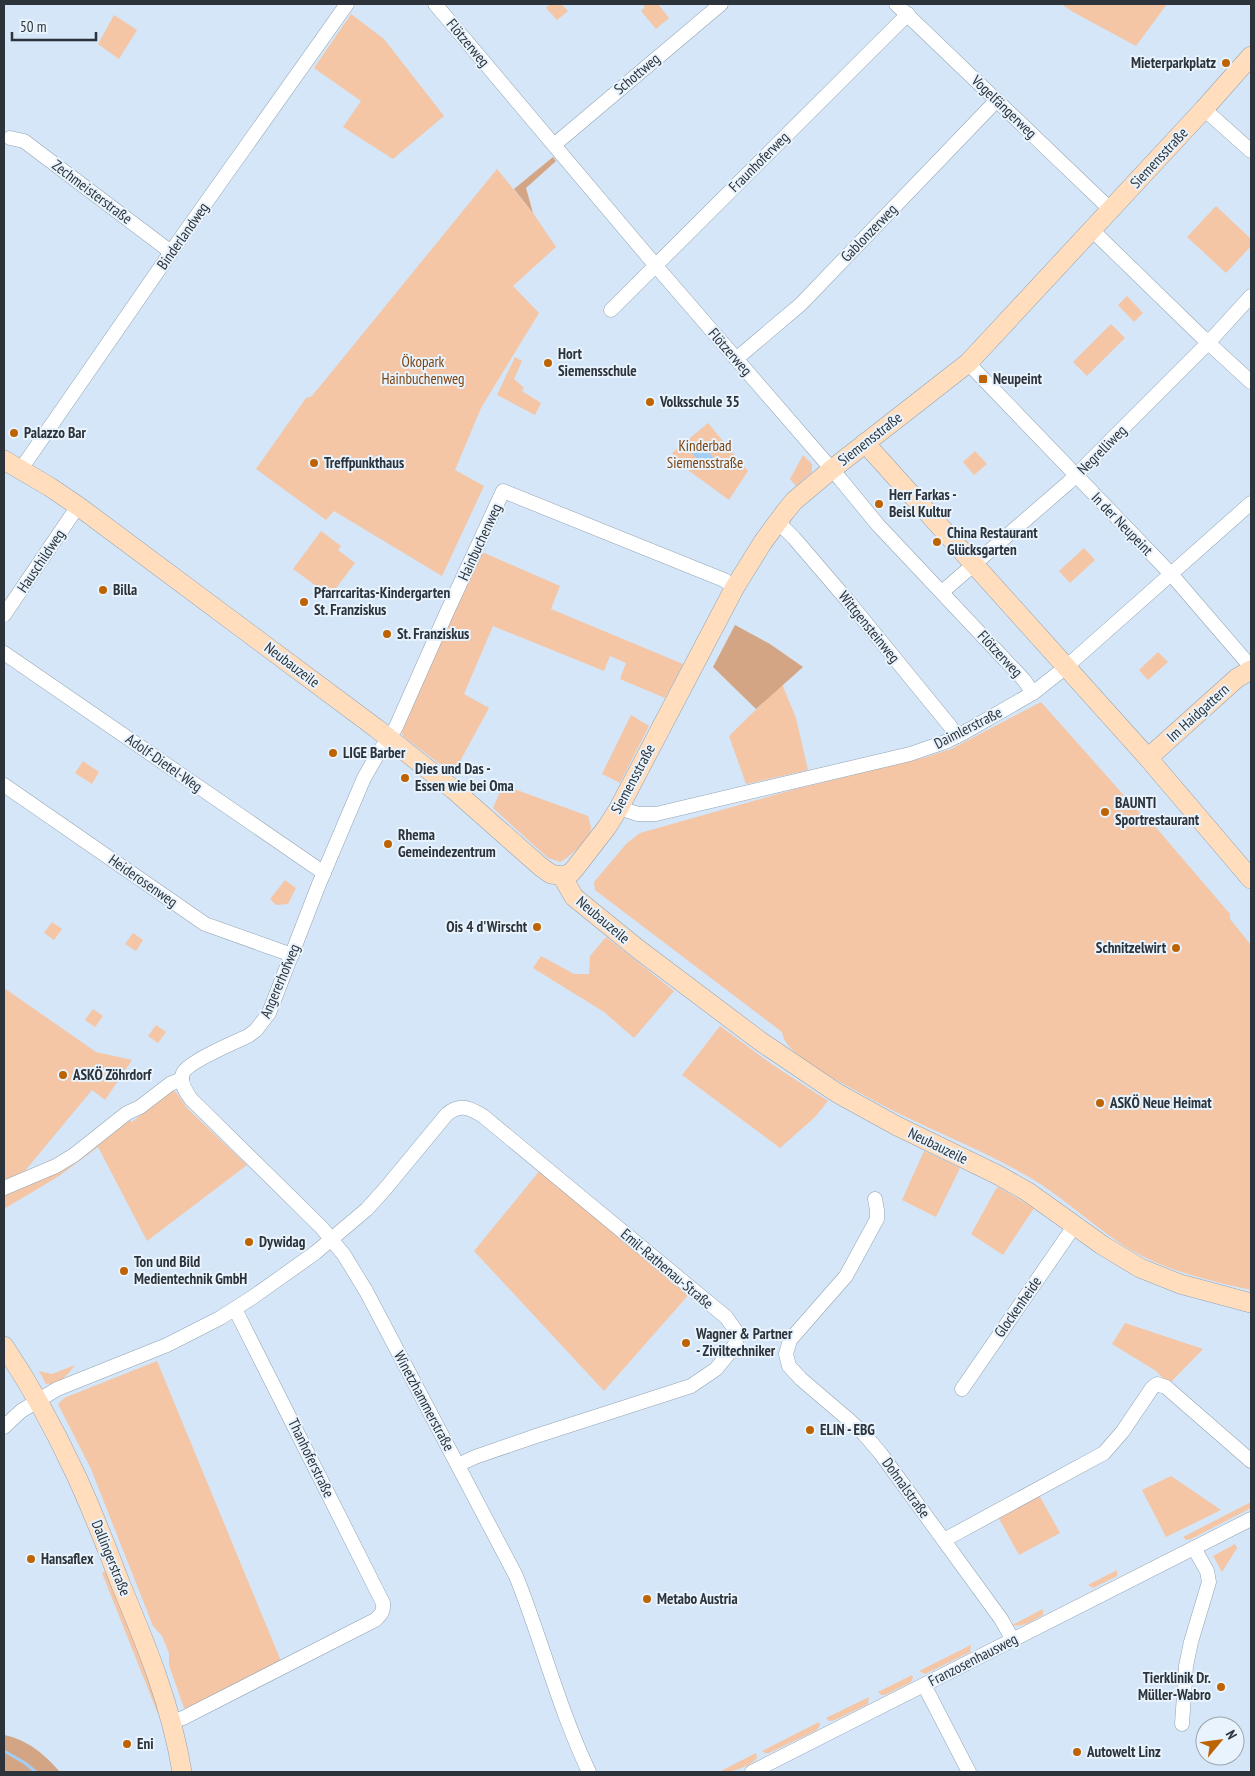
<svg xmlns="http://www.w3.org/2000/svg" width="1255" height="1776" font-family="'PT Sans Narrow',sans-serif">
	<rect width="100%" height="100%" fill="#d4e6f7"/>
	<g fill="#f4c6a6">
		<polygon points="550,4 561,4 568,11 557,20 546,8"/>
		<polygon points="642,4 658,4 669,18 656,29 641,11 645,7"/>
		<polygon points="1061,4 1167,4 1136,46 1073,12"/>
		<polygon points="351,14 384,39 444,116 393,159 343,127 361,101 314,68"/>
		<polygon points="114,15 137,30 119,59 98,44"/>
		<polygon points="497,169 533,213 556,247 513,286 539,313 481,408 455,470 484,486 442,576 334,511 326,520 256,469 306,398 312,396"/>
		<polygon points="1216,206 1251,239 1251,246 1226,273 1187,237"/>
		<polygon points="1127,296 1143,313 1134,322 1118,305"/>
		<polygon points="1111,324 1125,338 1087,376 1073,362"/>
		<polygon points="515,357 522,361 514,379 524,388 522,391 541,403 535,415 497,395"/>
		<polygon points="708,423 748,471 729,500 688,470 672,453"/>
		<polygon points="975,451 987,464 974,475 963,462"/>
		<polygon points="803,455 812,464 812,472 796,486 790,479"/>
		<polygon points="321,531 341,546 338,550 355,563 330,596 293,569"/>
		<polygon points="1084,548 1095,560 1070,583 1059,571"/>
		<polygon points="482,552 560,586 551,609 683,664 665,698 620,679 626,663 610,656 604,671 493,626 464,694 489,708 453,774 404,737 401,732 405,720"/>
		<polygon points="1158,652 1168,662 1148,680 1139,670"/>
		<polygon points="782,684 796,718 808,770 746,784 729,736"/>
		<path d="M1041 702 1145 819 1147 817 1230 914V919L1251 945V1290C1215 1282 1180 1274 1146 1258 1105 1238 1073 1204 1034 1180 979 1147 916 1125 860 1093 841 1082 784 1055 782 1032L595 890 594 882 627 843 640 833 796 789 923 758 951 749Z"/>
		<polygon points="631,715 649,726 620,783 602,774"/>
		<polygon points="83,761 99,772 92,784 75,773"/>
		<path d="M503 785 588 816C589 820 591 825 591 829 589 839 569 858 560 862L548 858 493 808Z"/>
		<polygon points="285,880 296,888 288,904 276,905 270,899"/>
		<polygon points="52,922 62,929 54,940 44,933"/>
		<polygon points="133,933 143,940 136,951 125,944"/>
		<polygon points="606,937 674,991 634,1038 604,1012 533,968 541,956 574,974 589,974 590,956"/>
		<polygon points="4,988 96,1052 132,1060 105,1100 92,1090 24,1172 4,1182"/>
		<polygon points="93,1009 103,1016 95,1027 85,1020"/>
		<polygon points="156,1025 166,1032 158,1043 148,1036"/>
		<polygon points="720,1026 773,1065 828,1101 815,1117 780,1148 682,1075"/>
		<polygon points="172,1090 176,1092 188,1109 247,1165 147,1241 98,1147 59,1176 4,1209 4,1194 128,1119 132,1122"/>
		<polygon points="924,1151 960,1168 936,1217 902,1200"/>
		<polygon points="541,1169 691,1292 604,1391 474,1251"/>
		<polygon points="998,1187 1034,1208 1003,1255 971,1234 996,1189"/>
		<polygon points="1125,1323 1203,1349 1169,1384 1156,1371 1112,1344"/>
		<polygon points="157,1361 281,1661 189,1709 184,1708 169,1665 169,1653 162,1636 153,1626 91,1469 58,1404 64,1398"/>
		<path d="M75 1365C67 1376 60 1384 46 1384L39 1371 52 1374Z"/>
		<polygon points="1171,1476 1221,1510 1166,1537 1142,1490"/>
		<polygon points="1039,1495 1060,1533 1019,1555 998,1517"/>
		<polygon points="1251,1502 1251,1508 1191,1539 1186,1540 1183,1537"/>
		<polygon points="1235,1544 1237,1548 1222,1572 1213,1556"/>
		<polygon points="1117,1570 1117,1576 1093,1588 1088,1585"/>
		<polygon points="106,1571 142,1660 159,1713 158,1714 102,1573"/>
		<path d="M1043 1609V1615C1033 1620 1023 1628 1012 1625Z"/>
		<polygon points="971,1645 970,1652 925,1674 919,1671"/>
		<polygon points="912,1675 913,1678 911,1682 885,1695 881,1695 878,1692"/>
		<polygon points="869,1697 868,1704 835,1720 829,1721 826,1718"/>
		<polygon points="819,1722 820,1725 817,1730 769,1753 765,1753 762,1751"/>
		<path d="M756 1753 757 1758C748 1768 732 1772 719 1772Z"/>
	</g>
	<g fill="#d4a584">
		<polygon points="553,157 556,161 526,188 533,213 514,189"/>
		<polygon points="735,625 770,644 803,667 756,709 713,667"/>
		<path d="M4 1735C28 1740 44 1754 60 1772H4Z"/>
	</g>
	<polygon fill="#a3cef5" points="702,444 717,462 707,470 692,453"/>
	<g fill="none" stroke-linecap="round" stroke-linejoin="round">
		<polyline stroke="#a3cef5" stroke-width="3" points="4,1751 25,1763 36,1772"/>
		<g stroke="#93a4b4" stroke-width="15">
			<g id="street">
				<polyline points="435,4 656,266 841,480 878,525 1024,680 1033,693"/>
				<polyline points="896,4 1111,210"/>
				<polyline points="1204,109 1251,151"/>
				<polyline points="10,138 24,141 171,252"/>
				<polyline points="554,145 721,4"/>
				<polyline points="1092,230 1202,337 1251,382"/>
				<polyline points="611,310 908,14"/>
				<polyline points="736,359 801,304 997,100"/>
				<polyline points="968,363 1171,574 1251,667"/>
				<polyline points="21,469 178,242 347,4"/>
				<polyline points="778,522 794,538 848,601 950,726 957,736"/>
				<polyline points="942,592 1068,483 1209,342 1251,296"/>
				<polyline points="4,615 78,506"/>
				<polyline points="4,653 324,873"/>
				<polyline points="4,785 205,924 292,955"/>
				<polyline points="619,808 638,814 656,814 910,754 945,742 965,732 1033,693 1066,667 1251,503"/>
				<polyline points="4,1188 56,1166 74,1155 127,1113 140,1107 170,1084 182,1079"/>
				<polyline points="875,1199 877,1210 877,1219 846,1276 790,1340 786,1354 789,1366 801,1379 849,1420 864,1434 881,1454 1001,1619 1013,1640"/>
				<polyline points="962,1389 1075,1225"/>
				<path d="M4 1427 21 1411 57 1389 167 1345 220 1318 253 1297 315 1253 367 1209 385 1189 447 1114C460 1103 470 1108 483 1116L726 1317 736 1331 737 1337 736 1343 730 1352 716 1369 691 1386 536 1436 475 1457 458 1465"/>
				<polyline points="944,1540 1104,1453 1123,1431 1152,1388 1157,1384 1166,1387 1251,1461"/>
				<polyline points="924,1685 969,1772"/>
				<path d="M172 1721 183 1718 375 1620C381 1615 384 1611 383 1603L235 1309"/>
				<polyline points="1182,1724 1186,1666 1191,1642 1209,1582 1207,1571 1194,1548"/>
				<path d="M589 1772C559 1709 542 1641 516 1576L366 1291 344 1255 322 1228 191 1099C186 1092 179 1082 183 1073 188 1062 235 1042 248 1036L256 1030 269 1013 319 884 364 778 379 752 396 727 447 612 503 491 724 580 735 587"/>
				<polyline points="752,1772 1251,1519"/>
			</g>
		</g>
		<g stroke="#93a4b4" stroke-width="20">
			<g id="secondary">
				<polyline points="865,443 1148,758 1251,879"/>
				<polyline points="4,460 50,487 78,506 376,728 454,790 541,867 551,874 562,876"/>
				<polyline points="1148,758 1237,678 1251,670"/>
				<polyline points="562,876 571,873 576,867 607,827 619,808 735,587 763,542 785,512 794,501 831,470 968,363 1204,109 1251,56"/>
				<polyline points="562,876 574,897 638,949 760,1041 837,1093 897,1126 998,1175 1028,1192 1102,1245 1140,1268 1180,1284 1251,1303"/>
				<path d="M4 1346C30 1385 53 1426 73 1469 91 1506 106 1546 121 1585 147 1647 171 1705 182 1772"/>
			</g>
		</g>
		<use href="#street" stroke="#fff" stroke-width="14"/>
		<use href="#secondary" stroke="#ffddbd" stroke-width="19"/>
	</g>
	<g fill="#bd6302" stroke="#e8f3fd" stroke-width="2">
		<circle cx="1226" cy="63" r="5"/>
		<circle cx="548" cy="363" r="5"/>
		<rect x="978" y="374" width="10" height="10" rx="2.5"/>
		<circle cx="650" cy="402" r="5"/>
		<circle cx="14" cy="433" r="5"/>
		<circle cx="314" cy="463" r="5"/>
		<circle cx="879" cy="504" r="5"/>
		<circle cx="937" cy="542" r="5"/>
		<circle cx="103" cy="590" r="5"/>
		<circle cx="304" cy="602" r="5"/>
		<circle cx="387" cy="634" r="5"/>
		<circle cx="333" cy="753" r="5"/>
		<circle cx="405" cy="778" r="5"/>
		<circle cx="1105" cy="812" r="5"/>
		<circle cx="388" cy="844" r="5"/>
		<circle cx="537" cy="927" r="5"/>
		<circle cx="1176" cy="948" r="5"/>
		<circle cx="63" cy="1075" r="5"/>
		<circle cx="1100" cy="1103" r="5"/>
		<circle cx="249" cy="1242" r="5"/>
		<circle cx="124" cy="1271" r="5"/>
		<circle cx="686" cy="1343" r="5"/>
		<circle cx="810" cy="1430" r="5"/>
		<circle cx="31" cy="1559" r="5"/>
		<circle cx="647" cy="1599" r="5"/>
		<circle cx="1221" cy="1687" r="5"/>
		<circle cx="127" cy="1744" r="5"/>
		<circle cx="1077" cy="1752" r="5"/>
	</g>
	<g text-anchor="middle" stroke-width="4" stroke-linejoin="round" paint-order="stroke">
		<g font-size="15" fill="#2c333a" stroke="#e8f3fd">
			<text transform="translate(468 43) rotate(50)" y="5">Flötzerweg</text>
			<text transform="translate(637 74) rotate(-40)" y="5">Schottweg</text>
			<text transform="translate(1004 107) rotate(44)" y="5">Vogelfängerweg</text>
			<text transform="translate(1159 158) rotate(-47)" y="5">Siemensstraße</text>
			<text transform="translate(759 162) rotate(-45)" y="5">Fraunhoferweg</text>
			<text transform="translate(92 192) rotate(37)" y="5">Zechmeisterstraße</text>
			<text transform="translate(869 233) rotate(-46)" y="5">Gablonzerweg</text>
			<text transform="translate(183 236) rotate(-55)" y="5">Binderlandweg</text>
			<text transform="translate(730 352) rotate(49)" y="5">Flötzerweg</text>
			<text transform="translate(870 439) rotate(-38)" y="5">Siemensstraße</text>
			<text transform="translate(1102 450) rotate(-45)" y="5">Negrelliweg</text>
			<text transform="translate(1122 524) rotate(46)" y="5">In der Neupeint</text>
			<text transform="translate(480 542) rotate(-65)" y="5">Hainbuchenweg</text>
			<text transform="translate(41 561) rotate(-56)" y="5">Hauschildweg</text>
			<text transform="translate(869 627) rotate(51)" y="5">Wittgensteinweg</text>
			<text transform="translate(1000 654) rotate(47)" y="5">Flötzerweg</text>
			<text transform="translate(292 665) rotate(37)" y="5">Neubauzeile</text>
			<text transform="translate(1198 713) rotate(-42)" y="5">Im Haidgattern</text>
			<text transform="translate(968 728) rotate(-27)" y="5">Daimlerstraße</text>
			<text transform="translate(164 763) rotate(35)" y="5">Adolf-Dietel-Weg</text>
			<text transform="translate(633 779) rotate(-62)" y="5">Siemensstraße</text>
			<text transform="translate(143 881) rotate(35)" y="5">Heiderosenweg</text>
			<text transform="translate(603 920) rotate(40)" y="5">Neubauzeile</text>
			<text transform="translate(280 981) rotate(-67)" y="5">Angererhofweg</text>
			<text transform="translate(938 1146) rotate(26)" y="5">Neubauzeile</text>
			<text transform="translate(667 1269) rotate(40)" y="5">Emil-Rathenau-Straße</text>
			<text transform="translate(1018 1307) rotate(-55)" y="5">Glockenheide</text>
			<text transform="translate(424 1401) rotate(62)" y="5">Winetzhammerstraße</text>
			<text transform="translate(311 1458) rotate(64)" y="5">Thanhoferstraße</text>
			<text transform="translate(906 1488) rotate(54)" y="5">Dohnalstraße</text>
			<text transform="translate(111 1558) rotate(68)" y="5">Dallingerstraße</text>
			<text transform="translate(973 1660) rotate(-27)" y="5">Franzosenhausweg</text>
		</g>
		<g font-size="15" font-weight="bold" fill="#2c333a" stroke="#e8f3fd" text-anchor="start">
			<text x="1216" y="68" text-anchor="end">Mieterparkplatz</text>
			<text x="558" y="359">Hort<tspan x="558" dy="17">Siemensschule</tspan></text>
			<text x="993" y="384">Neupeint</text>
			<text x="660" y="407">Volksschule 35</text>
			<text x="24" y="438">Palazzo Bar</text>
			<text x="324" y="468">Treffpunkthaus</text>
			<text x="889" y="500">Herr Farkas -<tspan x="889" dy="17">Beisl Kultur</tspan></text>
			<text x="947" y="538">China Restaurant<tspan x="947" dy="17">Glücksgarten</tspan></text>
			<text x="113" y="595">Billa</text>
			<text x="314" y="598">Pfarrcaritas-Kindergarten<tspan x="314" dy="17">St. Franziskus</tspan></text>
			<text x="397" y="639">St. Franziskus</text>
			<text x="343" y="758">LIGE Barber</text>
			<text x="415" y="774">Dies und Das -<tspan x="415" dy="17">Essen wie bei Oma</tspan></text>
			<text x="1115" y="808">BAUNTI<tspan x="1115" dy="17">Sportrestaurant</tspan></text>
			<text x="398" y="840">Rhema<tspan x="398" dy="17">Gemeindezentrum</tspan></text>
			<text x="527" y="932" text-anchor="end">Ois 4 d'Wirscht</text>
			<text x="1166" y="953" text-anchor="end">Schnitzelwirt</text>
			<text x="73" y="1080">ASKÖ Zöhrdorf</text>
			<text x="1110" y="1108">ASKÖ Neue Heimat</text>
			<text x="259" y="1247">Dywidag</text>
			<text x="134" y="1267">Ton und Bild<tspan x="134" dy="17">Medientechnik GmbH</tspan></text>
			<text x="696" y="1339">Wagner &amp; Partner<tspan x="696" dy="17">- Ziviltechniker</tspan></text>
			<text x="820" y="1435">ELIN - EBG</text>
			<text x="41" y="1564">Hansaflex</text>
			<text x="657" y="1604">Metabo Austria</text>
			<text x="1211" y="1683" text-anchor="end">Tierklinik Dr.<tspan x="1211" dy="17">Müller-Wabro</tspan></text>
			<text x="137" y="1749">Eni</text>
			<text x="1087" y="1757">Autowelt Linz</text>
		</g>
		<g font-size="15" fill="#7d430d" stroke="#e8f3fd">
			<text x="423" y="367">Ökopark<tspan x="423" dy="17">Hainbuchenweg</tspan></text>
			<text x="705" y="451">Kinderbad<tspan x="705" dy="17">Siemensstraße</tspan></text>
		</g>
	</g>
	<rect width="1255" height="1776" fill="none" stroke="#2c333a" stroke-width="10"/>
	<g transform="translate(1220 1741) rotate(61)"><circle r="24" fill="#e8f3fd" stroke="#9da6af"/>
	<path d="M0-4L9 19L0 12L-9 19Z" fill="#bd6302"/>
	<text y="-8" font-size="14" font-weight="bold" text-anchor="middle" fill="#2c333a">N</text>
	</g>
	<path d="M12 32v8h84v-8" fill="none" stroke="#2c333a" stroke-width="2.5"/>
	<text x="20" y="32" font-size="15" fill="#2c333a" stroke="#e8f3fd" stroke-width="4" paint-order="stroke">50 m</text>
</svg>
